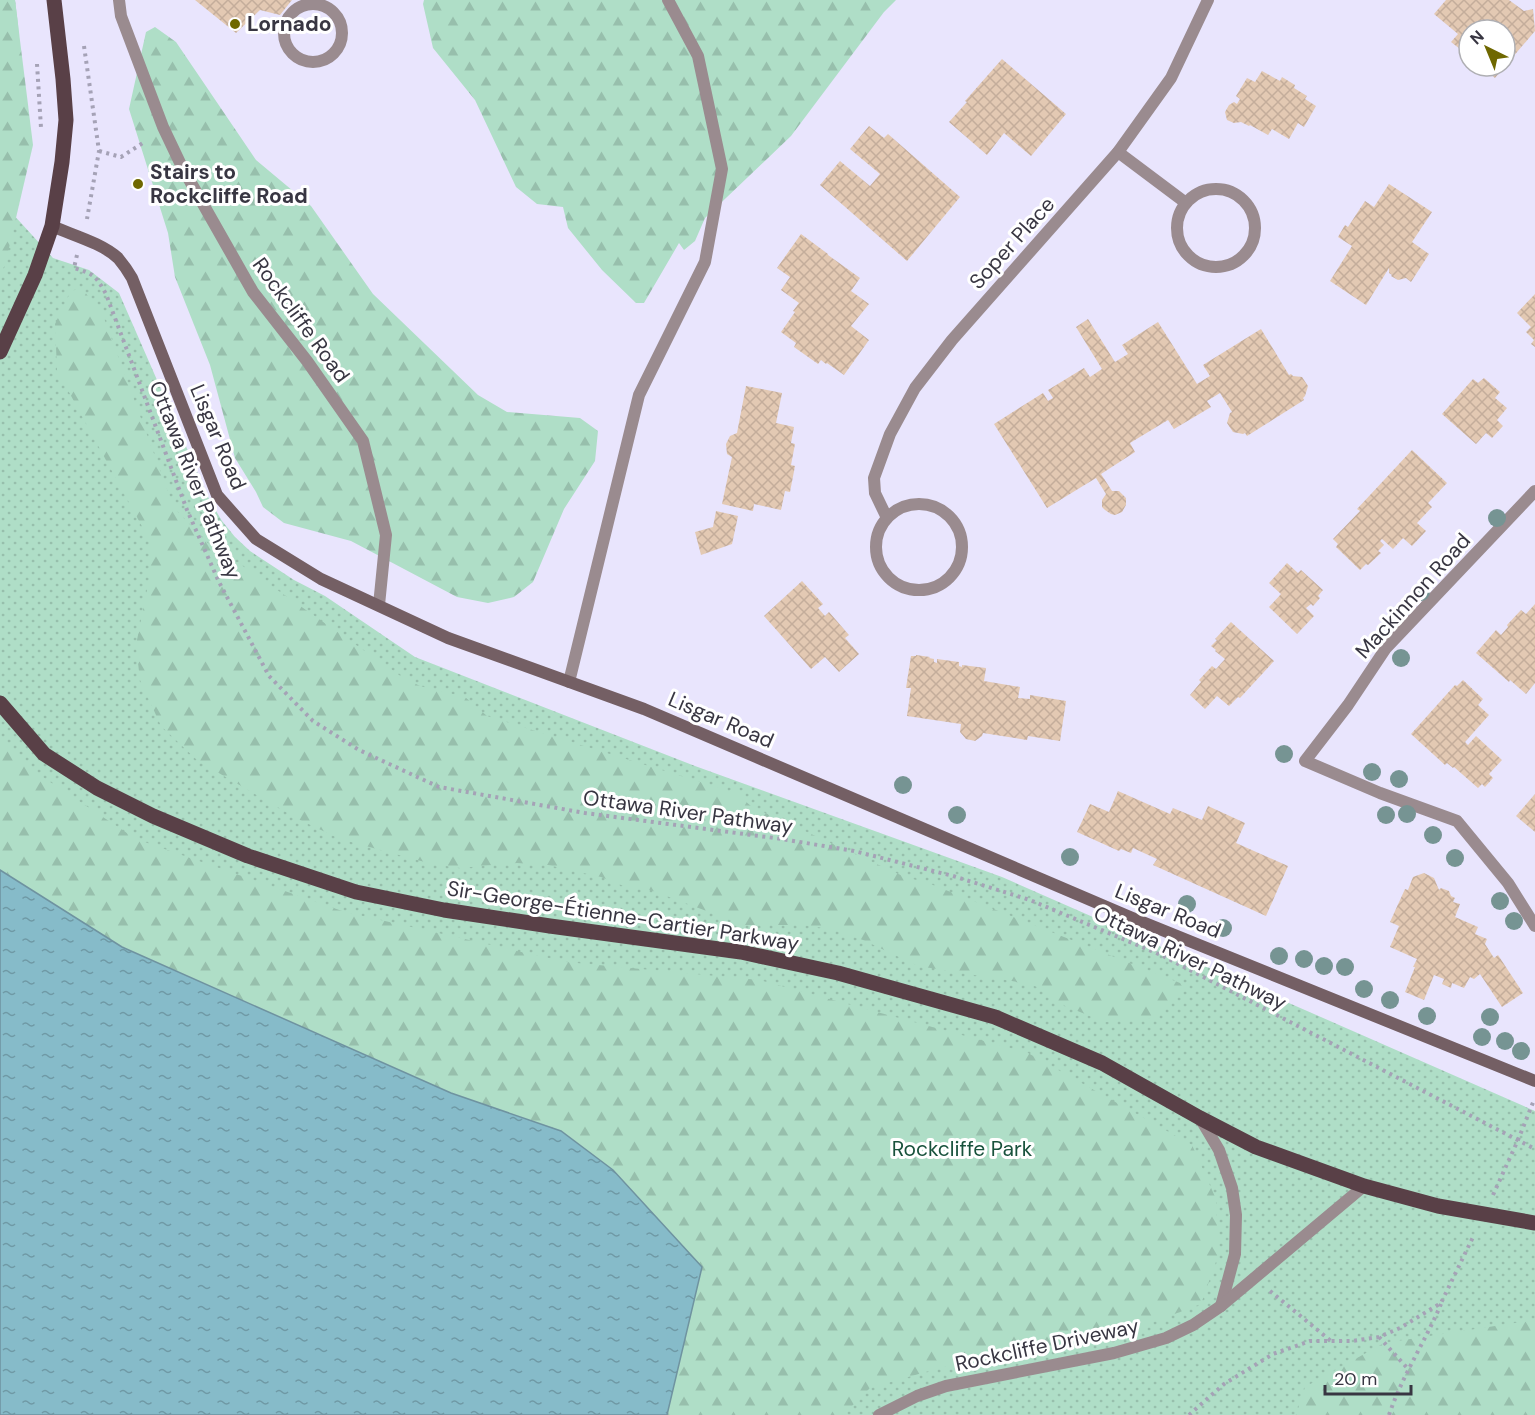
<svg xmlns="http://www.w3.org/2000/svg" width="1535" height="1415" font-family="'DM Sans',sans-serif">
	<defs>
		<pattern id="grass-dots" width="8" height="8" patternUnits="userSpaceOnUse" patternTransform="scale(1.5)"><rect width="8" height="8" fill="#afdec7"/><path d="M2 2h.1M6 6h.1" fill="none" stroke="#97bfac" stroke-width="1.8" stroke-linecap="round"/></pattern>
		<pattern id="forest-firs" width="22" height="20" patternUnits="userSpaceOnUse" patternTransform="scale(1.5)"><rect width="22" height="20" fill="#afdec7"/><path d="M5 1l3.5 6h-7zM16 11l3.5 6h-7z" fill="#97bfac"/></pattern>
		<pattern id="water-ripples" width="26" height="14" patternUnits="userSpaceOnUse" patternTransform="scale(1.5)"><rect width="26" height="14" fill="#86bbc9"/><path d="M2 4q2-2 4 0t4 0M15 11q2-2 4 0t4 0" fill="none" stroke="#6f99a5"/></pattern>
		<pattern id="building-cross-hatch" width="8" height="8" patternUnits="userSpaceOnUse" patternTransform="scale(1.5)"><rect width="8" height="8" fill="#e3c9b3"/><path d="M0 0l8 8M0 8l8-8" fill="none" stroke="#c4ad9b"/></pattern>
	</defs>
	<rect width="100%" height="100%" fill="#e9e5fd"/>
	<polygon fill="url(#grass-dots)" points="0,0 15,0 18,24 24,149 11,212 53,258 89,270 119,293 209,499 222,521 235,537 250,551 294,580 325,596 415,657 695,766 1002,877 1535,1111 1535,1415 665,1415 707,1307 672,1161 0,854"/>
	<g fill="url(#forest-firs)">
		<polygon points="0,0 15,0 33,145 5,265 0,274"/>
		<polygon points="424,0 896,0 884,12 791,136 705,218 695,241 684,250 679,243 644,303 636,303 602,270 568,228 563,207 537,204 516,187 475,100 433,48 423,4"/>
		<polygon points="155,27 176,42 256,160 311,206 373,294 478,395 507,412 580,418 598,431 595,461 564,509 533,582 514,597 488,603 457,597 351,541 284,523 263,507 256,492 235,458 210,365 175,277 168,233 129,109 146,32"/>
		<polygon points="82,288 104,318 174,508 225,561 234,566 237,562 402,677 420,686 465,697 487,716 736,793 752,807 905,877 928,883 1180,983 1185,991 1176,995 1158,1018 1105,1022 1065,1006 1044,990 1030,984 918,966 863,940 831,929 803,925 744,925 645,888 631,889 601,877 548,865 517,863 460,868 432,864 340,839 300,820 198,761 161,726 140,680 136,645 149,580 151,543 57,370 55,324 71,291"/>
		<polygon points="0,736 26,766 136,839 345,912 566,962 759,980 1028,1053 1192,1145 1216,1199 1218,1256 1201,1304 1082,1349 1018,1352 943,1367 870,1388 843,1415 667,1415 701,1267 561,1131 451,1093 122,947 0,870"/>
		<polygon points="1535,1320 1535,1415 1296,1415 1305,1387 1384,1343"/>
	</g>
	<polygon fill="url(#water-ripples)" stroke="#6f93a0" stroke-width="1.5" points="0,870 122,947 451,1093 561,1131 613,1170 702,1267 667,1415 0,1415"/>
	<g fill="url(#building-cross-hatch)">
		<polygon points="195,0 292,0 280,15 260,10 236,33"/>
		<polygon points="1446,0 1509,0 1524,11 1533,9 1535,31 1495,78 1481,66 1505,66 1505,30 1469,30 1469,56 1451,42 1458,34 1434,14"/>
		<polygon points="1002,59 1066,114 1031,156 1004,133 987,155 949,122 967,102 965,101"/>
		<polygon points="1262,71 1280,81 1282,77 1295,85 1294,88 1307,96 1305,99 1316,106 1304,127 1298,123 1289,139 1272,129 1268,135 1250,125 1249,126 1241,122 1234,123 1227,120 1225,112 1229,105 1234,102 1237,104 1240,99 1236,96 1247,78 1255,82"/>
		<polygon points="869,126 884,138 888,134 960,197 907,261 820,185 840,161 870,186 880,174 850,149"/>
		<polygon points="1389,184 1432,212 1412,242 1429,254 1411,282 1406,278 1398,280 1391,276 1392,275 1389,273 1389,268 1366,305 1330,281 1352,246 1338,237 1345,225 1348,227 1365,201 1374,207"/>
		<polygon points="801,234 828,254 828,255 860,278 851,291 869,304 851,326 869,340 844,375 827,363 826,364 821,360 818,364 794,347 796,343 781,332 795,312 793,311 799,303 781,290 790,277 777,268"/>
		<polygon points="1535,294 1535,347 1531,344 1534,340 1526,332 1531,327 1517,313"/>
		<polygon points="1088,319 1115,362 1128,354 1122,345 1158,322 1197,384 1210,376 1203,365 1261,329 1289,375 1291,374 1293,376 1302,377 1308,386 1305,396 1303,398 1304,400 1247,436 1245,433 1243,434 1233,432 1227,423 1230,413 1232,412 1220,393 1207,401 1211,407 1174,429 1168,420 1130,443 1135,452 1101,474 1112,491 1119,491 1126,498 1126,505 1122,512 1115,515 1111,514 1105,510 1102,507 1102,500 1106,494 1096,478 1047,508 994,424 1043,393 1048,401 1053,398 1048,390 1084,368 1090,377 1102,369 1076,327"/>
		<polygon points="1484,378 1500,392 1495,398 1507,408 1497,420 1503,426 1492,438 1486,433 1476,444 1442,414 1473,379 1478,383"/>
		<polygon points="746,386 782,393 776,423 794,427 791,443 795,444 791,465 795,466 790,492 785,491 781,510 754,504 753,511 722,504 732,457 727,454 726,444 730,436 737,433"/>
		<polygon points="1412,450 1447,483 1428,503 1432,507 1417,523 1426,531 1412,546 1403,538 1393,549 1382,539 1380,541 1384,545 1378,551 1381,553 1368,565 1366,564 1360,570 1336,547 1338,544 1333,539 1360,511 1357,509"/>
		<polygon points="716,511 738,516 732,544 701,555 695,532 713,527"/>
		<polygon points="1287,563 1298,573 1301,570 1323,590 1318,596 1320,598 1313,606 1311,604 1306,608 1314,616 1297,634 1269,607 1281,594 1269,583"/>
		<polygon points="802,581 823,604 818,608 825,616 829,612 849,635 845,638 859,654 839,672 825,657 811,669 764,616"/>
		<polygon points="1535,604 1535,683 1526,694 1510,680 1509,682 1476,653 1496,630 1501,635 1508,627 1507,625 1521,610 1526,614"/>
		<polygon points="1231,622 1274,661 1240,698 1238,697 1229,706 1217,696 1205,709 1190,695 1201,682 1199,680 1212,666 1216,669 1225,659 1215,651 1216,650 1211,646 1217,640 1215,639"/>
		<polygon points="916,655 930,657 929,658 934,659 934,662 937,663 937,659 959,662 959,666 962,667 962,665 986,668 984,681 1020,687 1018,698 1030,699 1030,695 1066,701 1060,741 1028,736 1027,740 983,733 982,736 975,741 966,739 960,732 961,724 907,716 911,688 906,688 911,656 916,656"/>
		<polygon points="1463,680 1483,699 1478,705 1489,715 1465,742 1468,745 1476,736 1502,760 1489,774 1493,778 1485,787 1482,784 1478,788 1454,767 1453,768 1447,763 1445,765 1411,734 1455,685 1457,686"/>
		<polygon points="1118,791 1170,814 1173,808 1202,820 1208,806 1245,823 1236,843 1288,866 1266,916 1153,865 1157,859 1133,848 1131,853 1121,849 1119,851 1077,832 1090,804 1109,812"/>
		<polygon points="1535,794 1535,832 1516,816"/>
		<polygon points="1424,873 1434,878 1439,890 1441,888 1449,891 1451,896 1455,898 1453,902 1460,904 1455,917 1478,927 1475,934 1487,939 1485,944 1494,958 1498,955 1523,993 1502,1007 1480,974 1474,979 1470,977 1464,988 1452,983 1451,988 1442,984 1444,979 1434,975 1424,1000 1405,992 1415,967 1413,967 1417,959 1390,947 1399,926 1390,922 1405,889 1408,890 1413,877"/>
	</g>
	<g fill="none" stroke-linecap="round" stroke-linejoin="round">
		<g stroke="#a5a2b6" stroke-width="4" stroke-dasharray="3 4.5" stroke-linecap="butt">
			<polyline points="84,46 99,151 87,219"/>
			<polyline points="37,64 41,128"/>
			<polyline points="99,151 121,157 146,141"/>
			<path d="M77 255 74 268C94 274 96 276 106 294L187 510 219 582 269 676 313 721 359 750 439 787 585 813 782 839 854 851 953 876 1030 900 1161 955 1535 1149"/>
			<polyline points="1493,1195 1518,1140 1534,1100"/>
			<polyline points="1270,1291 1331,1341"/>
			<polyline points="1379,1337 1409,1370"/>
			<polyline points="1189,1415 1224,1384 1273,1354 1310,1341 1352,1341 1379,1337 1400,1328 1441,1303 1474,1235"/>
			<path d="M1389 1415C1402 1376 1425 1342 1441 1304"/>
		</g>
		<g stroke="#9a8b8f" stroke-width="12">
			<circle cx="313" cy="33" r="29"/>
			<polyline points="569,682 639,395 705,262 722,169 698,56 668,0"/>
		</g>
		<g stroke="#9a8b8f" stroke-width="12">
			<polyline points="119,0 121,16 163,127 182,167 253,292 307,361 363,441 386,535 379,605"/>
			<polyline points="1118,152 1186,203"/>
			<circle cx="1216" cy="228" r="39"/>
			<polyline points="1535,491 1386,648 1348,705 1305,761 1380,793 1457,821 1508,883 1535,926"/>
			<circle cx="919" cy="547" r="43"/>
			<polyline points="887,518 875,493 874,478 890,434 915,388 952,340 1118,152 1171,78 1208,0"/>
			<polyline points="1200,1118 1219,1150 1232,1188 1236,1215 1235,1254 1221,1306"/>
			<polyline points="879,1415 917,1396 946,1386 1114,1353 1166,1338 1193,1325 1221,1306 1364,1186"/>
		</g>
		<path stroke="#745f64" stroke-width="12" d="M52 226C72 235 102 243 118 258 123 264 128 271 132 278L217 495 256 539 321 579 448 638 644 709 1130 917 1535 1081"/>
		<g stroke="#594047" stroke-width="15">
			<polyline points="0,352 35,275 52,226 62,162 66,120 63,79 54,0"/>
			<polyline points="0,703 44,754 97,788 153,816 248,856 356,892 444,910 550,926 741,952 838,973 995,1017 1102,1063 1200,1118 1256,1147 1364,1186 1438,1206 1535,1223"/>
		</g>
	</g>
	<g fill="#769493">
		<circle cx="1497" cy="518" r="9"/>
		<circle cx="1421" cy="592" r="9"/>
		<circle cx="1401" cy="658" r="9"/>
		<circle cx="1284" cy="754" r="9"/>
		<circle cx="1372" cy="772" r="9"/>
		<circle cx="1399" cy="779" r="9"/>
		<circle cx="903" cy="785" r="9"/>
		<circle cx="1407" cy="814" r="9"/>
		<circle cx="957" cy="815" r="9"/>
		<circle cx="1386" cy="815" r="9"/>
		<circle cx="1433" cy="835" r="9"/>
		<circle cx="1070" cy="857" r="9"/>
		<circle cx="1455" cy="858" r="9"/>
		<circle cx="1500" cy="901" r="9"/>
		<circle cx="1187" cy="904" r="9"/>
		<circle cx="1514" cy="921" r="9"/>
		<circle cx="1223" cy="928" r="9"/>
		<circle cx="1279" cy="956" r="9"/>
		<circle cx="1304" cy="959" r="9"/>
		<circle cx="1324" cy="966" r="9"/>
		<circle cx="1345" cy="967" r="9"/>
		<circle cx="1364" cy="989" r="9"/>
		<circle cx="1390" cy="1000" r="9"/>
		<circle cx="1427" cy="1016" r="9"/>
		<circle cx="1490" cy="1017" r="9"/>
		<circle cx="1482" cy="1037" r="9"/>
		<circle cx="1505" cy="1041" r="9"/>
		<circle cx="1521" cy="1051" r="9"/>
	</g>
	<g fill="#6f6800" stroke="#fff" stroke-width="2">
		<circle cx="235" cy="24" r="6"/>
		<circle cx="138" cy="184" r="6"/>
	</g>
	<g text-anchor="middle" stroke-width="6" stroke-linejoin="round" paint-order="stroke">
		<g font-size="21" font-weight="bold" fill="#383642" stroke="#fff" text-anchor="start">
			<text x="247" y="31">Lornado</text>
			<text x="150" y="179">Stairs to<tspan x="150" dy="24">Rockcliffe Road</tspan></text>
		</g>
		<g font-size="21" fill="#383642" stroke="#fff">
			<text transform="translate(1012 243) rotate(-48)" y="7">Soper Place</text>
			<text transform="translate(301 320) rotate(54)" y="7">Rockcliffe Road</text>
			<text transform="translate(218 437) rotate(67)" y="7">Lisgar Road</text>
			<text transform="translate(195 480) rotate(68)" y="7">Ottawa River Pathway</text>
			<text transform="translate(1413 596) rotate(-48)" y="7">Mackinnon Road</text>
			<text transform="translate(721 720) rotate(23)" y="7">Lisgar Road</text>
			<text transform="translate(688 812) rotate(8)" y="7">Ottawa River Pathway</text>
			<text transform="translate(1168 911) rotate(22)" y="7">Lisgar Road</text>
			<text transform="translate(623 916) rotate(9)" y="7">Sir-George-Étienne-Cartier Parkway</text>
			<text transform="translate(1190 958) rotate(26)" y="7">Ottawa River Pathway</text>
			<text transform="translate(1047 1345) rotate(-12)" y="7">Rockcliffe Driveway</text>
		</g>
		<g font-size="21" fill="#18523c" stroke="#fff">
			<text x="962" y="1156">Rockcliffe Park</text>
		</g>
	</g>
	<g transform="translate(1487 48) rotate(317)"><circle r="28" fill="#ffffff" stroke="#afafb3" stroke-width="1.5"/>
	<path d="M0-4.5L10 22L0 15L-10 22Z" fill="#6f6800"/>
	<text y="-9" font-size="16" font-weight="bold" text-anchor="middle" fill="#383642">N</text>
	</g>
	<path d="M1325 1385v9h86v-9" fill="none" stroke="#383642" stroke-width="3"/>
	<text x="1334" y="1385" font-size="18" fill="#383642" stroke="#ffffff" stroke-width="4.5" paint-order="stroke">20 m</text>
</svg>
